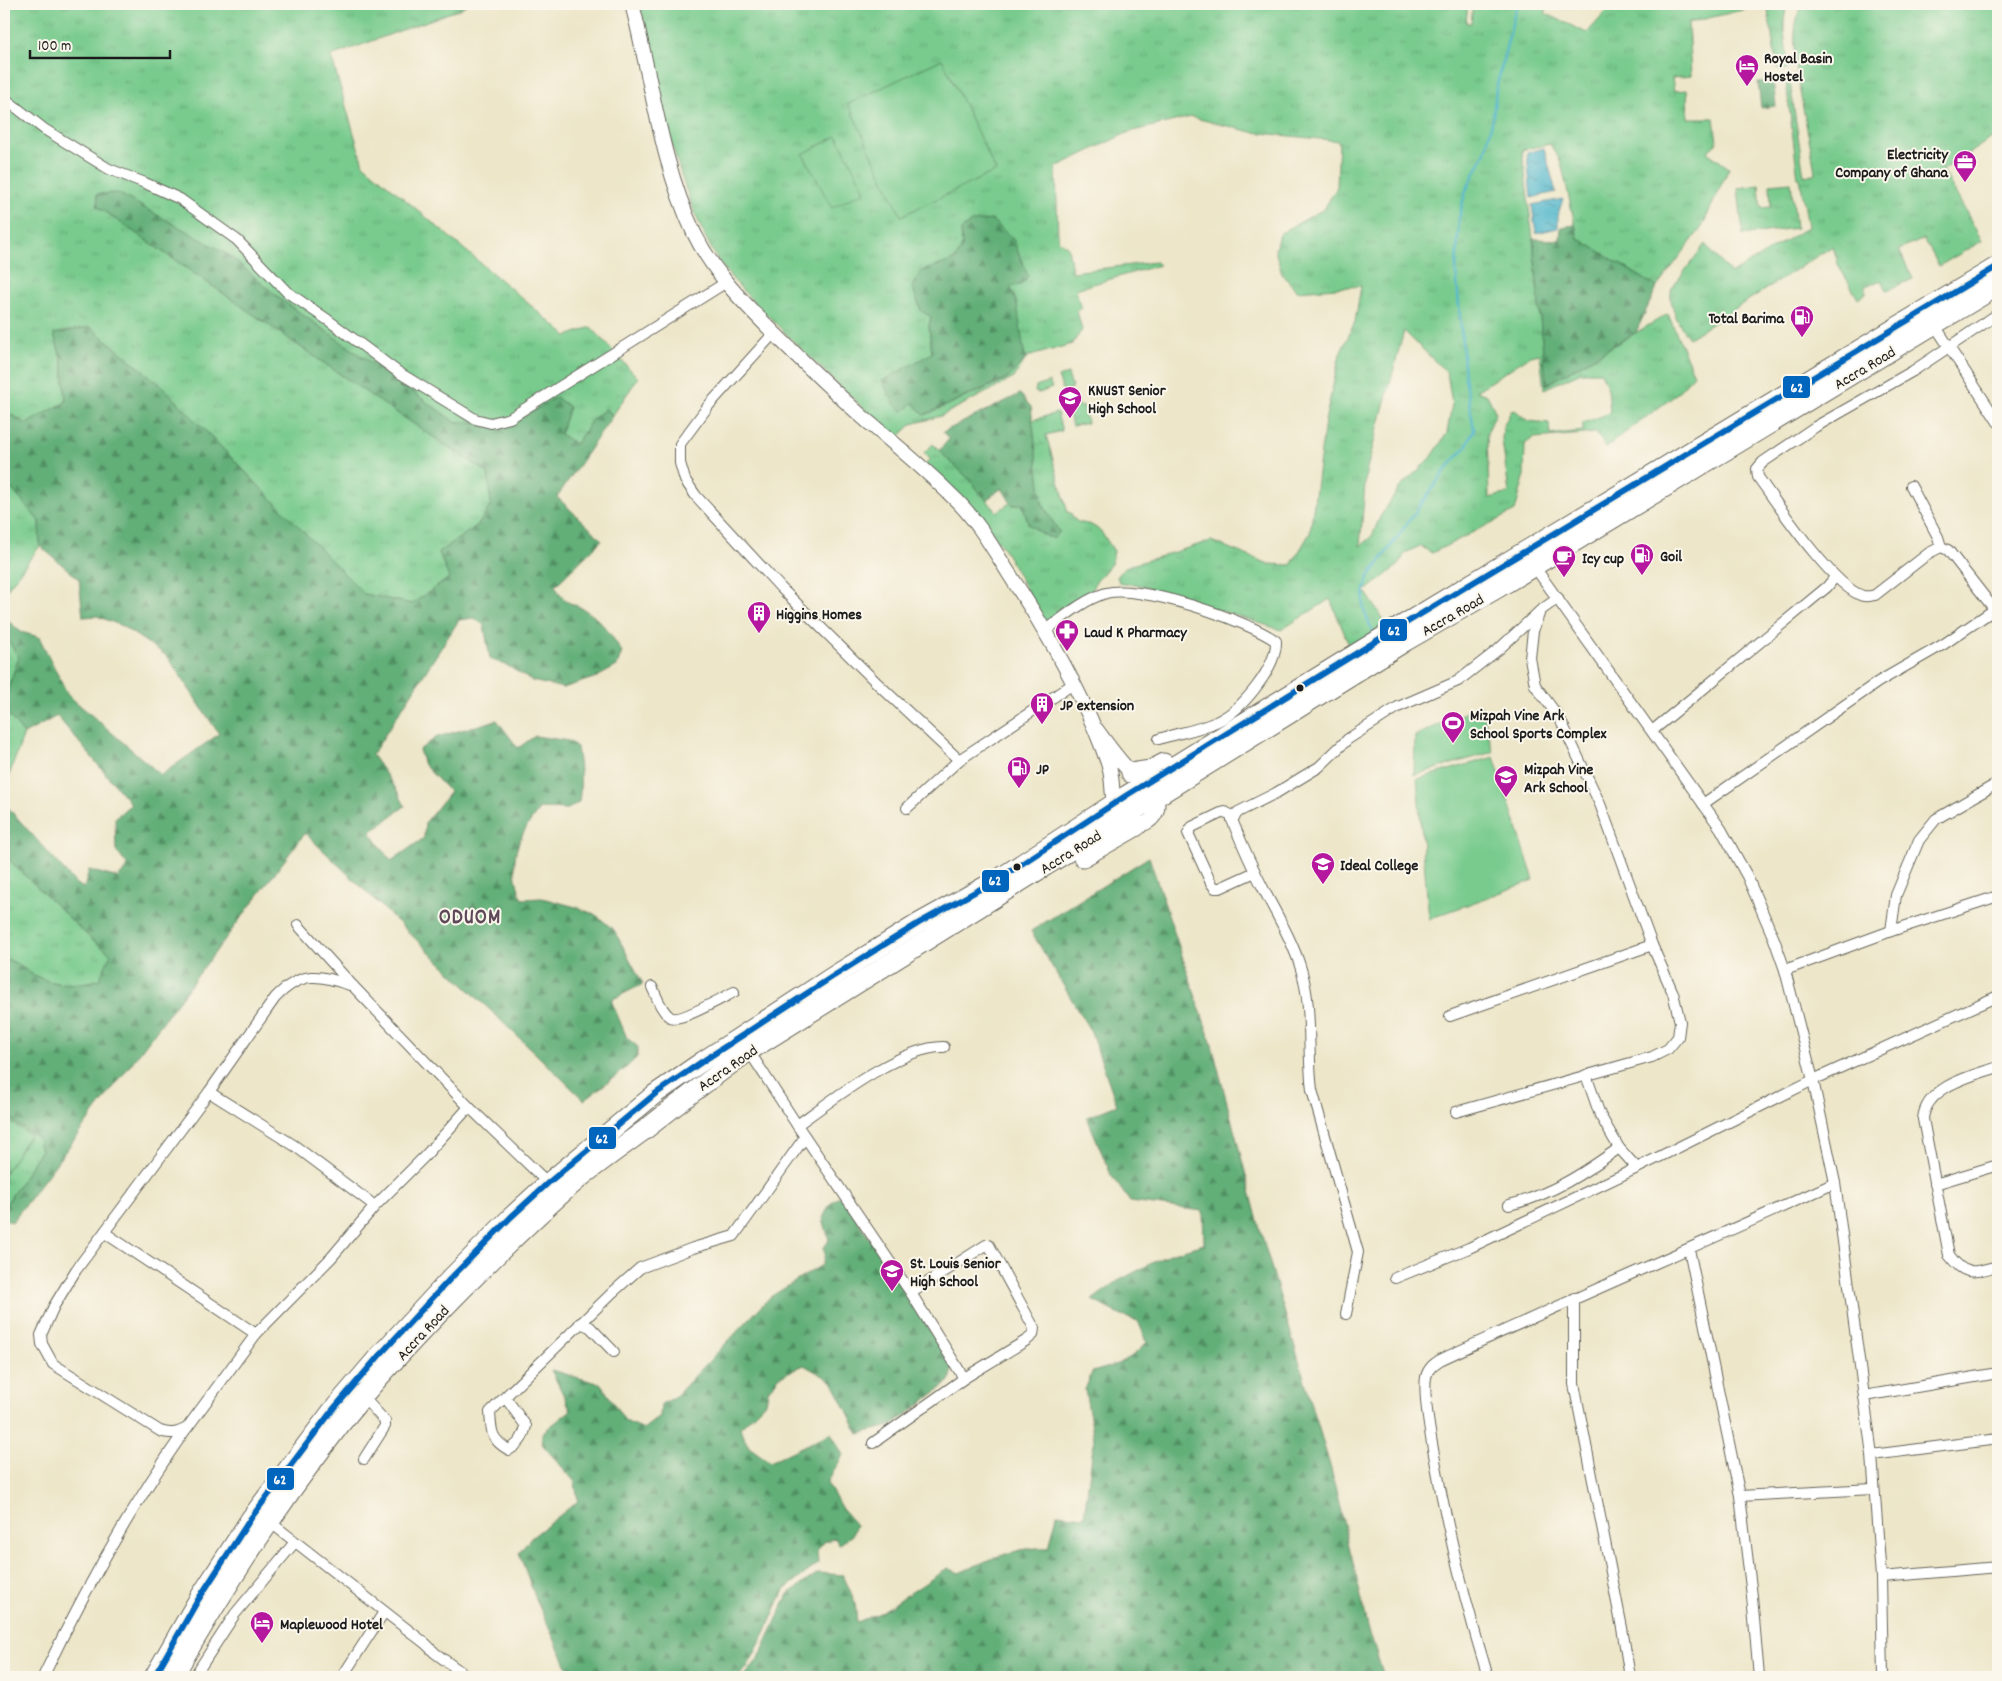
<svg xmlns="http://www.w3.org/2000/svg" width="2002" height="1681" font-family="Dekko,sans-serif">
	<defs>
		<pattern id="grass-tufts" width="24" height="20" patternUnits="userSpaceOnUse" patternTransform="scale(1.25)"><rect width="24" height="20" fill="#78cb8d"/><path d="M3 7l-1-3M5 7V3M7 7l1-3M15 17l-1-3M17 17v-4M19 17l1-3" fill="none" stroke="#67ae79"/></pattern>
		<pattern id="forest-firs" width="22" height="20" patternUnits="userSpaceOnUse" patternTransform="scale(1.25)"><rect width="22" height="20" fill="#62af78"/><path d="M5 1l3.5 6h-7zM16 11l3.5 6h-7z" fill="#508e62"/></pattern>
		<pattern id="water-ripples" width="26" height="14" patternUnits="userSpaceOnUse" patternTransform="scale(1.25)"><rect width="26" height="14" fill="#4db5cb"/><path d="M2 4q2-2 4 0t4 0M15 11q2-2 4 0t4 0" fill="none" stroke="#3f92a4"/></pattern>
	</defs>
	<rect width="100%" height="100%" fill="#fbf7ec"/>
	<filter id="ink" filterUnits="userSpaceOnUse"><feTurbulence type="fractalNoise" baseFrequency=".02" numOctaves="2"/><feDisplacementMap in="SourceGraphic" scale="10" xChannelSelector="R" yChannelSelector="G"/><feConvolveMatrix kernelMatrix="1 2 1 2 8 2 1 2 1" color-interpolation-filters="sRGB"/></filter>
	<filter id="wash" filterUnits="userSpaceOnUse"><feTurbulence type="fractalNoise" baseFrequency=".0096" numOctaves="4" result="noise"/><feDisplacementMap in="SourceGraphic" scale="20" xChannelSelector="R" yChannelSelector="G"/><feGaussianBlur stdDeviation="1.12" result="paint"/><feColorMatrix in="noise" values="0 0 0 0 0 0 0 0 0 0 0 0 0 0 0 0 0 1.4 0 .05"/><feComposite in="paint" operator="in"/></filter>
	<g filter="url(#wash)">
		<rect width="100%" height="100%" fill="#ede6c9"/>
		<g fill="url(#grass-tufts)" stroke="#4a7454" fill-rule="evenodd">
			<polygon points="4,4 467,4 460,9 331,56 363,164 567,336 591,327 638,378 613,415 605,409 591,421 576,444 560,434 569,407 556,397 514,423 455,422 279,298 229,255 97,194 98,207 373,397 488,473 491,505 478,525 439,552 449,578 412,604 363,594 163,387 90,327 54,334 63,364 66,402 26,424 4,410 4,276 9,271 4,263"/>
			<path d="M640 4H1468L1466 23H1471L1473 4H1550L1545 13 1587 33 1613 4H1788C1779 26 1788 46 1788 68L1784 70 1777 68 1767 4 1688 23 1691 76 1672 78 1674 91 1687 90 1688 118H1714L1717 143 1707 152 1729 168 1702 227 1657 287 1578 238 1561 162 1550 144 1522 150 1533 239 1546 385 1668 314 1694 375 1673 397 1606 447 1596 433 1533 438 1525 444 1524 478 1515 511 1432 553 1420 546 1405 553 1399 565 1365 591 1388 626 1350 647 1330 599 1281 630 1136 584H1120L1117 577 1125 567 1211 541 1269 564 1291 565 1310 533 1325 421 1340 354 1355 322 1361 286 1297 291 1282 274 1275 250 1279 234 1324 209 1337 187 1339 141 1252 132 1191 117 1129 132 1056 167 1058 240 1068 247 1072 272 1156 262 1159 265 1076 289 1081 309 1077 311 1082 330 1072 344 1027 357 1014 378 941 416 912 424 896 439C855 400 814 362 774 322 752 300 727 277 712 250 672 174 659 86 640 4ZM971 222 1012 286 1011 289 1017 304 1009 378 925 415 913 402 903 411 932 353 929 326 943 265C962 257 963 250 961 230ZM1404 331 1447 373 1452 404 1447 433 1431 458 1400 487 1380 517 1372 536 1360 546 1366 472ZM1540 354 1544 389 1581 372H1601L1608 389 1610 413 1583 423V431L1550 435 1549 423 1528 421 1515 410 1511 411 1503 427 1502 440 1509 493 1489 498 1487 433 1496 413 1487 395 1476 391 1530 356Z"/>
			<path d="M1804 4H1998V134L1943 170 1982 241 1939 266 1924 239 1899 250 1913 279 1887 290 1882 280 1865 286 1866 293 1858 299 1838 264 1833 246 1689 338C1679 326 1667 303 1672 288L1705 244 1731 274 1808 227 1800 178H1798L1786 81 1790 82 1804 176 1815 174C1812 138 1779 31 1804 4Z"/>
			<polygon points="1791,182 1796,228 1743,235 1738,188 1759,185 1761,208 1771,207 1770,184"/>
			<polygon points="1068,374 1072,388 1063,391 1058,377"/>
			<polygon points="1049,382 1052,388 1039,393 1035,392 1036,387"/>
			<polygon points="1076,399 1078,407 1084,406 1087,423 1072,426 1068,410 1073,409 1070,400"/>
			<path d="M1057 413 1062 431 1046 435 1068 513H1071C1076 526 1083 521 1093 526 1102 530 1108 543 1114 551L1111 564 1094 584 1091 593 1058 610 1055 621 1046 625 1004 549 969 505 925 465 930 459 924 453 933 444 969 479 997 512 1011 502 1012 505 1022 504C1025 508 1025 512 1026 516 1030 527 1043 537 1054 538L1059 532 1042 503 1032 420Z"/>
			<polygon points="4,480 39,521 40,546 4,593"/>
			<polygon points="4,634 19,657 9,686 4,709 24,734 4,789"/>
			<path d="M4 855 90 938 112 954 99 980C77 984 59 987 38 977 25 972 18 961 4 959Z"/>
			<polygon points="4,1099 14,1122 37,1137 41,1150 4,1208 4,1174 30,1135 4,1118"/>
		</g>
		<g fill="url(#forest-firs)" stroke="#3f664a">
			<polygon points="1773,80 1776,106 1761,108 1758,82"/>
			<path d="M118 193 229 255 279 298 455 422 514 423 556 397 569 407 560 434 576 444 591 421 605 409 613 415 557 497 602 540 555 586C568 608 567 599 585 610 602 620 612 636 622 652L617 666 597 677 563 688 532 681 508 666 490 659 484 625 474 618 459 620 372 755 396 789 405 806 370 832 391 861 424 838 425 823 450 792 424 765 419 750 437 737 497 720 518 748 535 736 569 741 577 747C580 766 582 783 579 802L568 809 540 808C516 840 507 859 522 899L542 898 576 907 596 915 614 930 643 984 611 1000 627 1038 638 1047 637 1057 625 1069 584 1100 305 833 12 1222 4 1219V1208L41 1150 37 1137 14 1122 4 1099V959C18 961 25 972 38 977 59 987 77 984 99 980L111 954 90 938 4 855V803L76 884 84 888 89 870 118 878 128 866 116 851 115 818 131 804 57 716 24 734 4 709 9 686 19 657 4 634V617L21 632 39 637 68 695 161 775 219 734 167 656 122 626 97 616 83 617 79 579 40 546 39 521 4 480V410L26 424 66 402 63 364 54 334 90 327 163 387 364 594 412 604 449 578 439 552 478 525 491 505 488 473 373 397 98 207 97 194Z"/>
			<polygon points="992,220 1013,239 1028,276 1021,285 1012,286 1011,289 1017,304 1025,359 1009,377 924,415 913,403 903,412 894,404 882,381 932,353 929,326 931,317 921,311 912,286 921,271 955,260 962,247 961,230 971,222"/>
			<polygon points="1575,225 1578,238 1657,287 1636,332 1546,385 1533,239 1560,240 1561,227"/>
			<polygon points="1020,394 1031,407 1042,503 1059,532 1054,538 1048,537 1029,525 1022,504 1012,505 1002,488 986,500 969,479 939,451 949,439 943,432"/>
			<path d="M1149 857 1212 1045 1260 1229 1331 1469 1369 1631 1384 1677H744L759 1658 788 1594 818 1573 843 1575 855 1602 857 1622 880 1613 948 1568 959 1573C988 1560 1017 1546 1049 1548L1057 1514 1084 1517 1094 1439 1085 1390 1092 1372C1117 1365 1129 1362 1147 1342L1138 1321 1122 1316 1092 1300 1118 1281 1169 1254 1204 1244 1203 1211 1130 1202 1111 1175 1087 1117 1117 1105 1091 1032 1031 931Z"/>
			<polygon points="839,1196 846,1203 951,1362 952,1372 950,1381 893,1425 859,1434 832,1381 804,1365 780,1376 768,1391 766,1402 740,1428 749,1447 770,1462 831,1433 843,1455 827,1483 842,1509 856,1525 852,1535 839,1545 835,1538 824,1542 817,1551 818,1564 784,1590 763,1637 747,1668 738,1677 572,1677 537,1602 519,1553 531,1538 578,1501 575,1482 542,1444 542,1433 571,1410 551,1370 601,1384 625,1421 643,1429 660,1416 661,1404 674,1398 770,1297 822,1265 825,1253 823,1249 829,1240 823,1218 830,1204"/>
		</g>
		<g fill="#78cb8d" stroke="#4a7454">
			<polygon points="942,59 996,171 901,216 848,104"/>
			<polygon points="837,136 865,191 832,208 803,154"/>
			<polygon points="1481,705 1493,752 1414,775 1415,736"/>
			<polygon points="1494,757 1534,880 1429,919 1417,779"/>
			<polygon points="4,1118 30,1135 4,1174"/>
		</g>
		<g fill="url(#water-ripples)" stroke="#346874">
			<polygon points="1544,148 1556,192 1531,198 1527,153"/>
			<polygon points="1563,199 1558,214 1558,228 1536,233 1532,205"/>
		</g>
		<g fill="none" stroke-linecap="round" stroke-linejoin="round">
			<path stroke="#4db5cb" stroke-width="2.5" d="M1374 634C1362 608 1360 607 1368 578L1447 468 1466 447 1474 430 1465 377 1456 270 1459 218 1465 193 1485 152 1493 118 1496 89 1517 4"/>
		</g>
	</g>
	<g filter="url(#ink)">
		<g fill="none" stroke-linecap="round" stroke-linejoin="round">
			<g stroke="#656359" stroke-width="12">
				<g id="street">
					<polyline points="4,98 44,129 109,169 145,183 180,199 237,240 287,292 328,320 398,372 475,419 491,423 510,418 725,283"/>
					<path d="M1998 314 1913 371 1815 427 1763 462 1757 469 1758 477C1778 505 1833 587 1863 596 1867 597 1871 596 1875 595L1929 553 1941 547 1948 550 1998 614"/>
					<polyline points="1934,324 1998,422"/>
					<polyline points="774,333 709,405 680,444 680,463 685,480 696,496 781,588 878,684 959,760"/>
					<polyline points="1911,486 1938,537 1941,547"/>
					<polyline points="1534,566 1721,829 1747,876 1774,939 1785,970 1813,1080 1835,1183 1872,1455 1881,1577 1883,1677"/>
					<path d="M1045 631C1064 617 1083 600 1106 593 1140 584 1247 620 1276 641 1277 667 1242 710 1218 721 1200 730 1178 733 1159 739"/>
					<polyline points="1652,731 1827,587 1835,577"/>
					<polyline points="1703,804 1878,682 1944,644 1998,607"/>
					<polyline points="907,808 959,760 1073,684"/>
					<polyline points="1233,816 1225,812 1221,813 1192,827 1188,833 1211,883 1215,888 1220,888 1255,872"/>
					<polyline points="298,925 353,986 469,1107 548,1183"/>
					<polyline points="1891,931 1896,895 1919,840 1936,819 1998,783"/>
					<polyline points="1785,970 1891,931 1998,896"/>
					<path d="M353 986C319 975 303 969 275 998L209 1092 76 1270 54 1306 41 1335 42 1344 53 1364 160 1431C171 1435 177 1433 187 1428L256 1334 331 1258 375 1206 425 1156 469 1107"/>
					<path d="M652 987C656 995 661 1011 670 1017 679 1023 722 998 734 992"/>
					<polyline points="1450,1016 1652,945"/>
					<polyline points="749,1051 797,1125 911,1293 962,1375 966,1377"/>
					<path d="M1998 1067C1972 1076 1926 1086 1923 1119L1949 1255C1966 1278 1973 1272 1998 1266"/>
					<polyline points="1586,1075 1600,1115 1619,1148 1637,1168"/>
					<polyline points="209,1092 295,1146 375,1206"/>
					<polyline points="1456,1112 1652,1057 1668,1049 1678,1037 1680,1022 1673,993 1652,945 1600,804 1560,719 1535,685 1530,658 1533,631 1540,611 1558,598"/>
					<path d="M797 1125C832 1100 901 1046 944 1047"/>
					<polyline points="1935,1184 1998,1165"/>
					<path d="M1509 1205C1551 1195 1584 1173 1619 1148"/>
					<polyline points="105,1233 256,1334"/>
					<polyline points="1689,1249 1740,1496 1752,1596 1759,1677"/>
					<polyline points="1395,1278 1469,1248 1637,1168 1813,1080 1998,996"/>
					<polyline points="1574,1298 1574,1384 1622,1628 1630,1677"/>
					<path d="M1346 1314 1358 1252 1312 1090C1307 1050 1313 1008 1301 969 1293 942 1278 917 1265 892 1253 869 1242 844 1232 820L1238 812 1276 793 1319 767 1348 739 1398 707 1458 681 1499 649 1540 611"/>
					<polyline points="580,1323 590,1327 614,1352"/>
					<polyline points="1864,1396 1998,1373"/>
					<polyline points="363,1397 385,1421 385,1426 364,1459"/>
					<path d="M505 1397 526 1426C523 1438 520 1443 509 1450 491 1440 491 1431 490 1412L505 1397 613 1292 640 1268 693 1248 734 1236 805 1137"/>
					<polyline points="873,1443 966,1377 1027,1340 1033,1335 1034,1328 989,1245 986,1245 911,1293"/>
					<polyline points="1872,1455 1998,1439"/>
					<polyline points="1740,1496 1873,1489"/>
					<polyline points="270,1522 426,1644 435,1653 468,1677"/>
					<polyline points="1881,1577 1998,1567"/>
					<path d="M43 1677C84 1591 131 1507 186 1429"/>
					<polyline points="194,1677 235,1614 295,1542"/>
					<polyline points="342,1677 384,1612"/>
					<path d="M1488 1677C1466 1605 1448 1534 1435 1460 1431 1439 1423 1396 1426 1377 1428 1368 1434 1364 1440 1360 1571 1299 1704 1243 1835 1183"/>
				</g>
			</g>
			<g stroke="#656359" stroke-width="16">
				<path id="secondary" d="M632 4C652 80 660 161 694 233 712 270 739 298 767 326 799 358 832 390 866 420 895 444 924 468 951 495 975 517 991 545 1008 572 1020 591 1033 610 1044 630 1069 672 1092 717 1108 763 1115 781 1109 803 1120 817 1133 834 1161 822 1157 801 1155 785 1134 777 1124 765 1114 754 1105 741 1096 729"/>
			</g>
			<g stroke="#656359" stroke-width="21">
				<g id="highway">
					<polyline points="1131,773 1151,770 1164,763"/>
					<polyline points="1083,857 1137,826"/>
					<polyline points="154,1677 198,1600 251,1518 331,1412 378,1357 450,1279 511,1217 548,1183 655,1094 703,1061 832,977 919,923 1000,878 1127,795 1381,638 1998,266"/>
					<path d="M173 1677C229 1579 292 1483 364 1395 392 1362 422 1331 452 1300 493 1258 535 1216 580 1178 601 1161 624 1145 646 1129 680 1102 714 1076 749 1051L1406 641 1498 588 1998 286"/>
				</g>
			</g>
			<use href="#street" stroke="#fff" stroke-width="10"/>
			<use href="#secondary" stroke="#fff" stroke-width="14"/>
			<use href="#highway" stroke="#fff" stroke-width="19"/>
			<g stroke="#fbf7ec" stroke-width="10">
				<polyline id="bus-1" points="154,1677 198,1600 251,1518 331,1412 378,1357 450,1279 511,1217 548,1183 655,1094 703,1061 832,977 919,923 1000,878 1127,795 1381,638 1998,266"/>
			</g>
			<use href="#bus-1" stroke="#0065bd" stroke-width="6"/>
		</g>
	</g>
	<defs>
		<g id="hotel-pin" transform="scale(1.25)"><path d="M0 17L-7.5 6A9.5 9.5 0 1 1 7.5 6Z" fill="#b5179e" stroke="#fbf7ec"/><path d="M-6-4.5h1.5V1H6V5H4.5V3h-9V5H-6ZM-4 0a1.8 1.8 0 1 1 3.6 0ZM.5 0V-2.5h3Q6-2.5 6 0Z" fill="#fff"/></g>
		<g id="office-pin" transform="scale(1.25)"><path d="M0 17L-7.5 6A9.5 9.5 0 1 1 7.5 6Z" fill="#b5179e" stroke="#fbf7ec"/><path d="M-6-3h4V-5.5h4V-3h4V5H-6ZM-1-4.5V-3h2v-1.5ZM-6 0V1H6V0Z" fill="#fff"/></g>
		<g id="fuel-pin" transform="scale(1.25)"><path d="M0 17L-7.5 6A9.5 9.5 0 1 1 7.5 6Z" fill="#b5179e" stroke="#fbf7ec"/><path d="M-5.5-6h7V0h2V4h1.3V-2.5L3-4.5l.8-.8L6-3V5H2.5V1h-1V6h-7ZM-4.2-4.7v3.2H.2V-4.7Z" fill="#fff"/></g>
		<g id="school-pin" transform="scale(1.25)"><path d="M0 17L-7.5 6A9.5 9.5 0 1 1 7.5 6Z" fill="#b5179e" stroke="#fbf7ec"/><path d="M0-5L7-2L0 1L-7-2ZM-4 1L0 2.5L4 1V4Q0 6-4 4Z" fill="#fff"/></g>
		<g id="cafe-pin" transform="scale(1.25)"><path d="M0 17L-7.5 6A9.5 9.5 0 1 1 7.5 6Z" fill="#b5179e" stroke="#fbf7ec"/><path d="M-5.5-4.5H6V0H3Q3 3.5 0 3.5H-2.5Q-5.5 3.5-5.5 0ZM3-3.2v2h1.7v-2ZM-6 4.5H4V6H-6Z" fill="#fff"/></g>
		<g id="building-pin" transform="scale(1.25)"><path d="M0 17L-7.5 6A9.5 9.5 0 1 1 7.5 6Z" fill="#b5179e" stroke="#fbf7ec"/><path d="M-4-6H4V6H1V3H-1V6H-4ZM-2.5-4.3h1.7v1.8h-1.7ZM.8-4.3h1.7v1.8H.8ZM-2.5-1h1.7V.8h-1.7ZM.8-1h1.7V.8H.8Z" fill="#fff"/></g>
		<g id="pharmacy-pin" transform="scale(1.25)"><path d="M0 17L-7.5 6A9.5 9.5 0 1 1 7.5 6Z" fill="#b5179e" stroke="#fbf7ec"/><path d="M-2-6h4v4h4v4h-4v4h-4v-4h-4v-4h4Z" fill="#fff"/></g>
		<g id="stadium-pin" transform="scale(1.25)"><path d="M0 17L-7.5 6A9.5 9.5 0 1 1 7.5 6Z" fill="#b5179e" stroke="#fbf7ec"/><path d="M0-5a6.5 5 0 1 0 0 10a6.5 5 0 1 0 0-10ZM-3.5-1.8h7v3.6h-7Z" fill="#fff"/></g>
	</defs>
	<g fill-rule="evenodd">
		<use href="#hotel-pin" x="1747" y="66"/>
		<use href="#office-pin" x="1965" y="162"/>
		<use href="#fuel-pin" x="1802" y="317"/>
		<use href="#school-pin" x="1070" y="398"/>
		<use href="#fuel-pin" x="1642" y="555"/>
		<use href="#cafe-pin" x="1564" y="557"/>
		<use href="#building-pin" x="759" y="613"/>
		<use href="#pharmacy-pin" x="1067" y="631"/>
		<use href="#building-pin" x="1042" y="704"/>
		<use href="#stadium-pin" x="1453" y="723"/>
		<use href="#fuel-pin" x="1019" y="768"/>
		<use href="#school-pin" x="1506" y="777"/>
		<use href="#school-pin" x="1323" y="864"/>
		<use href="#school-pin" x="892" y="1271"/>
		<use href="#hotel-pin" x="262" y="1623"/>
	</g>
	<g fill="#1c1c1c" stroke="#fbf7ec" stroke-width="2">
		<circle cx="1300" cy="688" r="4.5"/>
		<circle cx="1017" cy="867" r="4.5"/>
	</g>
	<g text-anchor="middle" stroke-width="4" stroke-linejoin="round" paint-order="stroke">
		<g font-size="16" font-weight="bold" fill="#1c1c1c" stroke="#fbf7ec" text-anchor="start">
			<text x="1764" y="63">Royal Basin<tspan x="1764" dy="18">Hostel</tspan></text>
			<text x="1948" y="159" text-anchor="end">Electricity<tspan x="1948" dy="18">Company of Ghana</tspan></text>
			<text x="1784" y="323" text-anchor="end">Total Barima</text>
			<text x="1088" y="395">KNUST Senior<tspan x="1088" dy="18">High School</tspan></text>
			<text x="1660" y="561">Goil</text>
			<text x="1582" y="563">Icy cup</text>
			<text x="776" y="619">Higgins Homes</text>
			<text x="1084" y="637">Laud K Pharmacy</text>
			<text x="1060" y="710">JP extension</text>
			<text x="1470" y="720">Mizpah Vine Ark<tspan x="1470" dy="18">School Sports Complex</tspan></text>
			<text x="1036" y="774">JP</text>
			<text x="1524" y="774">Mizpah Vine<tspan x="1524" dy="18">Ark School</tspan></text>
			<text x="1340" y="870">Ideal College</text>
			<text x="910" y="1268">St. Louis Senior<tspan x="910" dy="18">High School</tspan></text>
			<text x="280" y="1629">Maplewood Hotel</text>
		</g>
		<g font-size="16" fill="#1c1c1c" stroke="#fbf7ec">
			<text transform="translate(1864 367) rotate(-31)" y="6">Accra Road</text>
			<text transform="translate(1452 614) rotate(-30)" y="6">Accra Road</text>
			<text transform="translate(1070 851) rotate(-32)" y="6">Accra Road</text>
			<text transform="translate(727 1067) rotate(-35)" y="6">Accra Road</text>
			<text transform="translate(422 1332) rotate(-47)" y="6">Accra Road</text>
		</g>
		<g font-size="21" font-weight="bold" letter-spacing="1" fill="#5e4959" stroke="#fbf7ec">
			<text x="470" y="923">ODUOM</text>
		</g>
	</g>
	<g stroke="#fbf7ec" stroke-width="2">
		<rect x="1782" y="375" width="29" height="24" rx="5" fill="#0065bd"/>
		<rect x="1379" y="618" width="29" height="24" rx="5" fill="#0065bd"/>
		<rect x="981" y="869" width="29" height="24" rx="5" fill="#0065bd"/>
		<rect x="588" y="1126" width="29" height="24" rx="5" fill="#0065bd"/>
		<rect x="266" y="1467" width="29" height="24" rx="5" fill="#0065bd"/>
	</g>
	<g font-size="14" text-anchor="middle" font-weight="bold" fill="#fff">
		<text x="1797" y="392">62</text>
		<text x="1394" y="635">62</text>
		<text x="995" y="885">62</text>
		<text x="602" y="1143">62</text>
		<text x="280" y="1484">62</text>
	</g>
	<rect width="2002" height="1681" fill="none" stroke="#fbf7ec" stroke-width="20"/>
	<path d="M30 50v8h140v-8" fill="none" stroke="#1c1c1c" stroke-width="2.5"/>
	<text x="38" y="50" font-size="15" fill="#1c1c1c" stroke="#fbf7ec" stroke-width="4" paint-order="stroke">100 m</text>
</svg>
